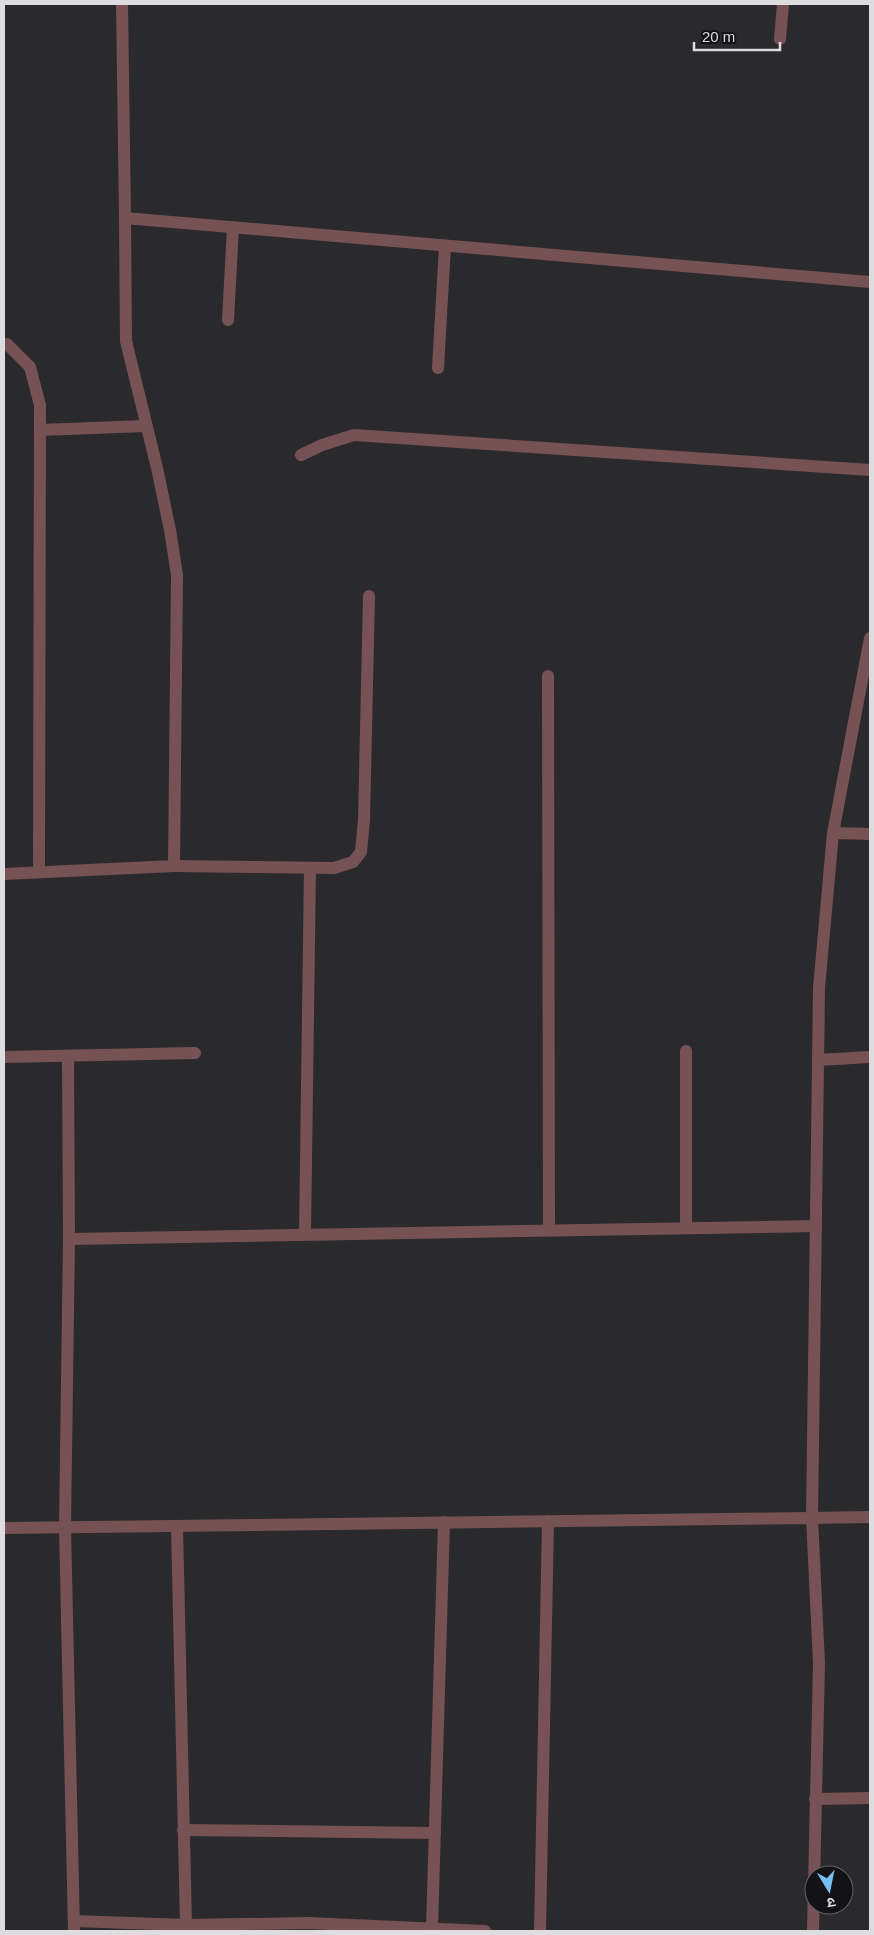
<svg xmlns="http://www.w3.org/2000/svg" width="874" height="1935" font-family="Arial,'Noto Sans Devanagari',sans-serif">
	<rect width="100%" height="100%" fill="#2a292c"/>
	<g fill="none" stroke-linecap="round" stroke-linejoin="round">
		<g stroke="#765254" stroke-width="12">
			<polyline points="122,4 125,218 870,282"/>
			<polyline points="780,39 783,4"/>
			<polyline points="228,320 233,228"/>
			<polyline points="7,344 30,367 40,405 39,872"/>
			<polyline points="438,368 445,246"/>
			<polyline points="41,430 145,426"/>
			<polyline points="301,455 322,445 354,435 870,470"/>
			<polyline points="548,676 549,1230"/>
			<polyline points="833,833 870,834"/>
			<polyline points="174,866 334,868 353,862 361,852 364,820 369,596"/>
			<polyline points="4,874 174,866 177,575 170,530 157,468 126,341 125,218"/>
			<polyline points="686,1051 686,1228"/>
			<polyline points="68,1056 69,1239 65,1527 74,1931"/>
			<polyline points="4,1057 195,1053"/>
			<polyline points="818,1060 870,1057"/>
			<polyline points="305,1234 310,868"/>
			<polyline points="69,1239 816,1226"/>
			<polyline points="177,1526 186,1925"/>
			<polyline points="4,1528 812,1518 819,1663 813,1931"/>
			<polyline points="815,1799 870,1798"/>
			<polyline points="183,1830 435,1833"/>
			<polyline points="74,1921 186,1925 308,1923 485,1931"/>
			<polyline points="432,1928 444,1522"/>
			<polyline points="540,1931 548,1521"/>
		</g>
		<polyline stroke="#765254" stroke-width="12" points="870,638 833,833 819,988 812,1518 870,1517"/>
	</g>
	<rect width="874" height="1935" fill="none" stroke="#dddcde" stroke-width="10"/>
	<g transform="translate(829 1890) rotate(170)"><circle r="24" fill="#131214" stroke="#646365"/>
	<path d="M0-4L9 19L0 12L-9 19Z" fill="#77bff7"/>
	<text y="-8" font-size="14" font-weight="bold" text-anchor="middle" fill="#dddcde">उ</text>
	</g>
	<path d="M694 42v8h86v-8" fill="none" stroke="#dddcde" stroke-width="2.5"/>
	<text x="702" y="42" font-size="15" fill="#dddcde" stroke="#131214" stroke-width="4" paint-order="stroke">20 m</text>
</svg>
